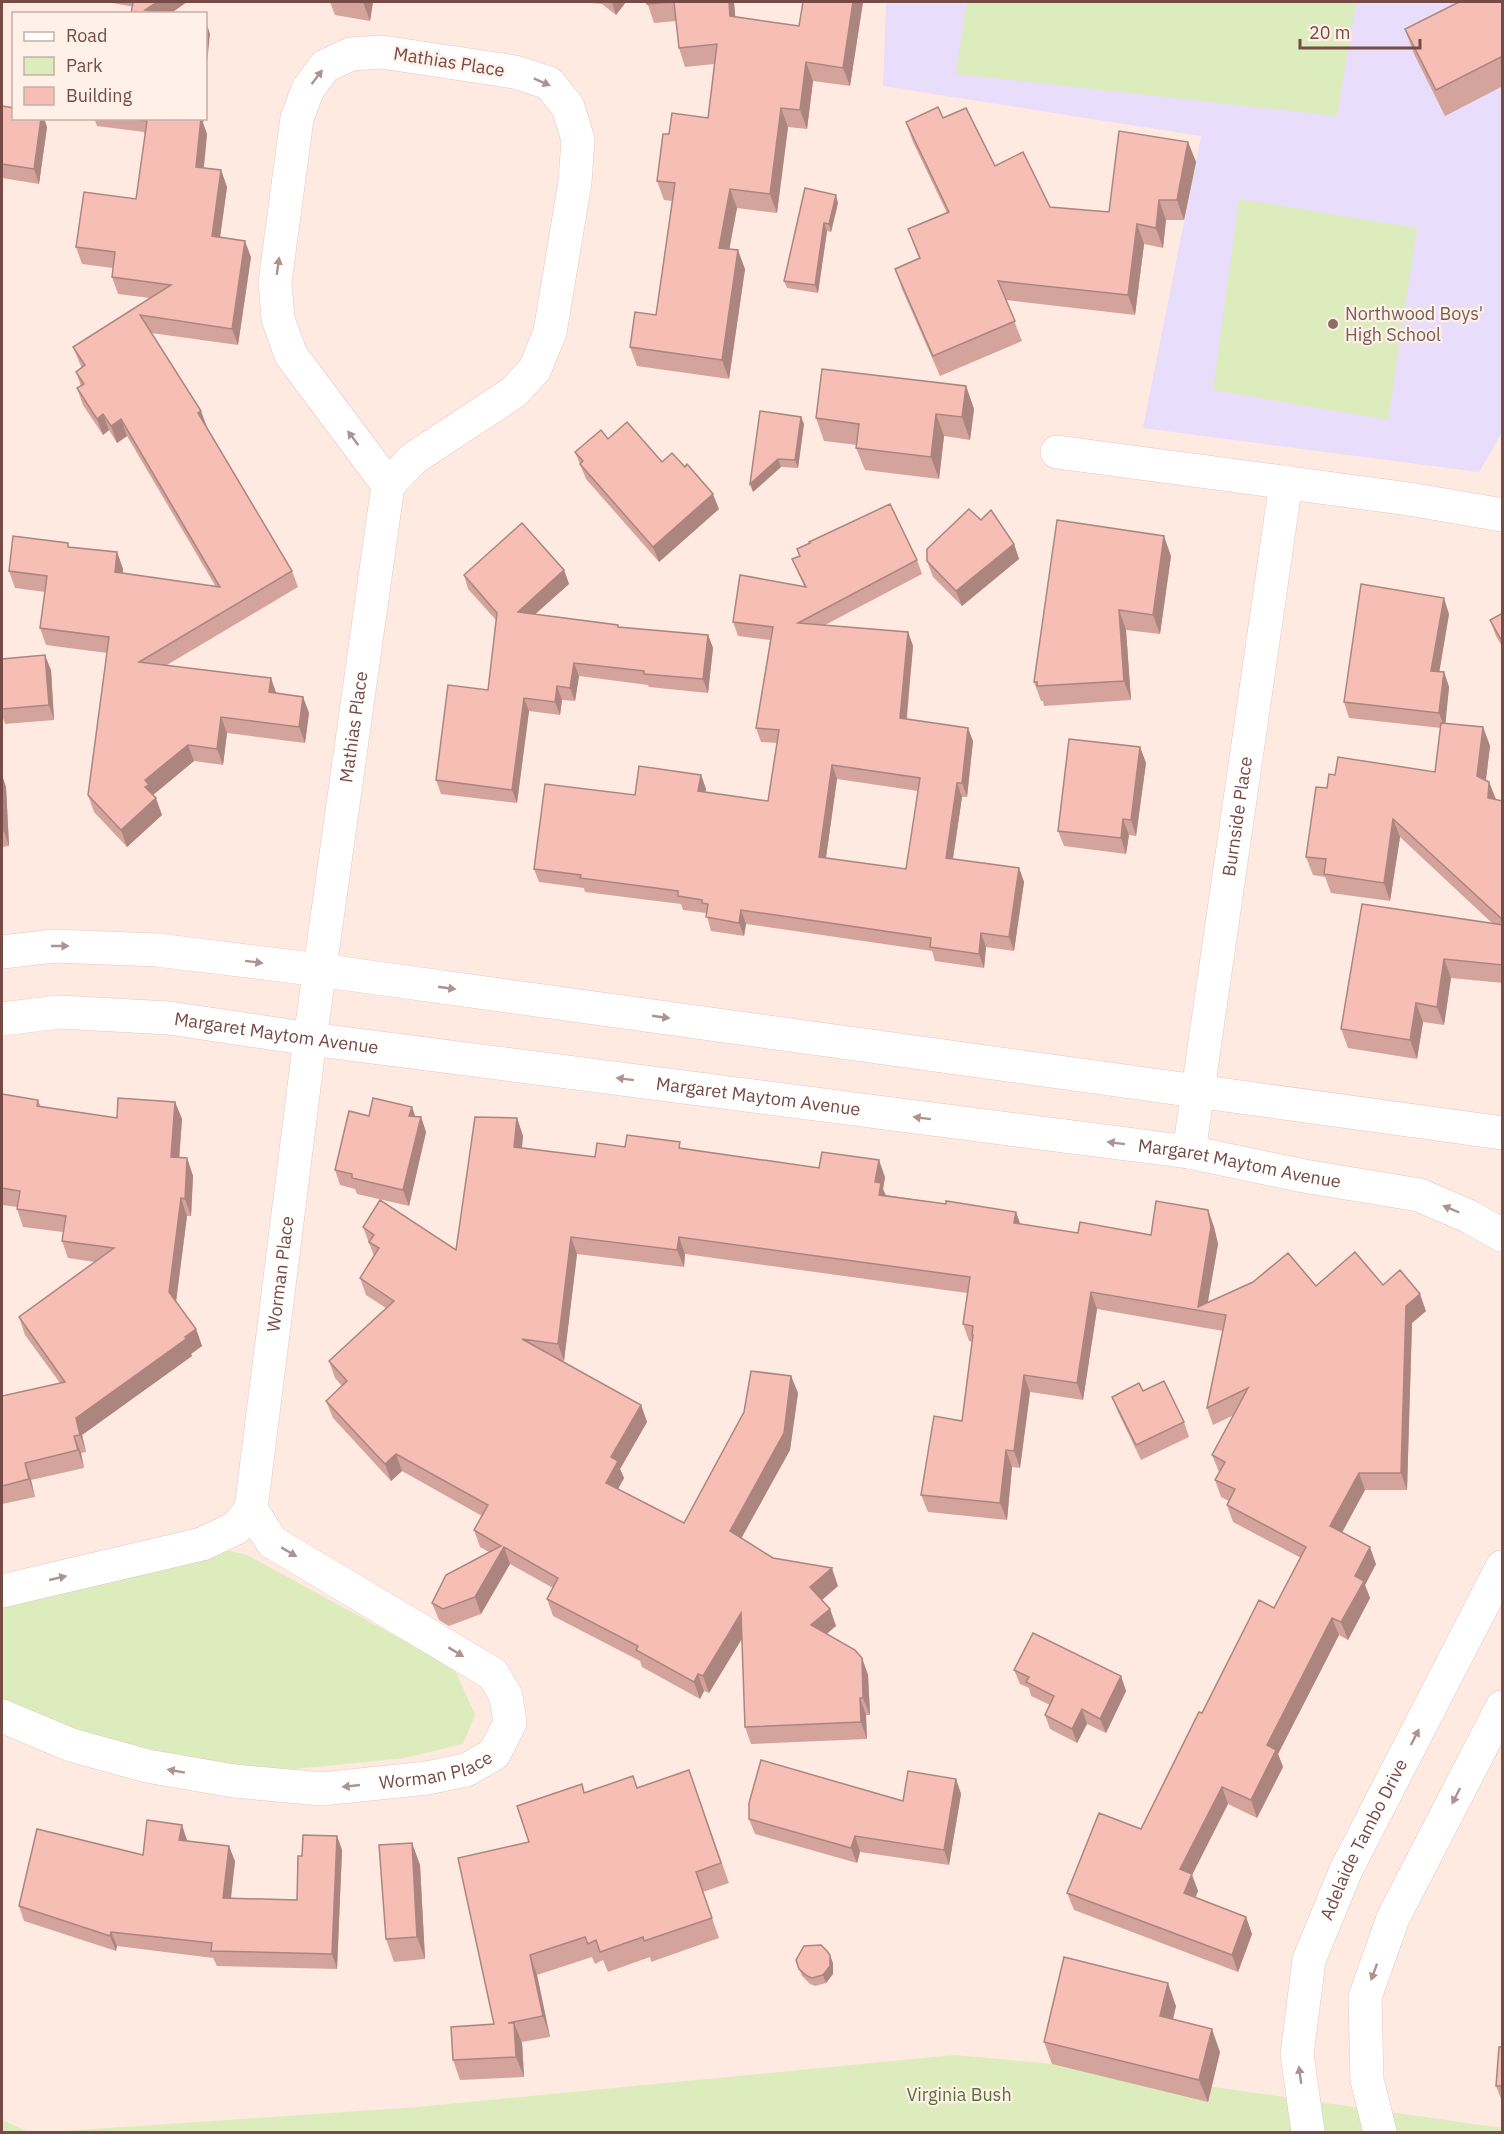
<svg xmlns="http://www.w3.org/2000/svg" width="1504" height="2134" font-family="'IBM Plex Sans',sans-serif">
	<rect width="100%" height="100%" fill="#feeae0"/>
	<polygon fill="#e8ddfa" points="886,2 1502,2 1502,432 1479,472 1143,428 1201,136 883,86"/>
	<g fill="#dcecbd">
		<polygon points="967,2 1356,2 1337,116 956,74"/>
		<polygon points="1239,199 1417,228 1388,420 1213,390"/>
		<polygon points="193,1542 247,1555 454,1668 475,1715 463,1744 404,1758 255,1773 177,1766 2,1709 2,1597"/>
		<polygon points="955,2055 1052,2064 1502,2128 1502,2132 50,2132 418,2107"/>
		<polygon points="2,2120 29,2132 2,2132"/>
	</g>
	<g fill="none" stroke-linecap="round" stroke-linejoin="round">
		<g stroke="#e5c6be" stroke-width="34">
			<g id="minor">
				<polyline points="1057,452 1409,499 1502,515"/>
				<path id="s1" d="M1189 1152 1286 482"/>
				<path id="s2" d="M2 1591 202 1544 236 1528 251 1509 310 1039 388 485 414 458 514 392 535 369 550 332 575 182 578 140 568 107 549 83 515 72 382 52 351 54 325 66 308 89 297 118 275 282 278 319 291 355 388 485"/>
				<path id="s3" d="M2 1716 71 1745 147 1766 234 1781 322 1789 427 1778 466 1770 494 1754 510 1723 506 1696 493 1674 272 1542 251 1509"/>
				<path id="s4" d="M1308 2132 1297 2054 1309 1960 1346 1870 1502 1567"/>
				<polyline points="1380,2132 1367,2080 1365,1997 1393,1918 1502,1707"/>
			</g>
		</g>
		<g stroke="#e5c6be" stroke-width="34">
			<g id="tertiary">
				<polyline points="2,952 54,946 157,950 319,970 1502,1133"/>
				<path id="s5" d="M2 1019 59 1012 169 1018 310 1039 1189 1152 1304 1176 1419 1195 1468 1216 1502 1235"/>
			</g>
		</g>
		<use href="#minor" stroke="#fff" stroke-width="33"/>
		<use href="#tertiary" stroke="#fff" stroke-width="33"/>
	</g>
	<g fill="#d4a39c" fill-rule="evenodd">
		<polygon points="111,2 187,2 170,13 112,3"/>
		<polygon points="330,2 373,2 370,21 335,15"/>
		<polygon points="579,2 626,2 616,15 602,4"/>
		<polygon points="647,2 734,2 735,17 799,26 863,2 850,86 813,81 807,129 788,127 777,213 737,208 729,249 745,269 729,379 637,366 630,347 656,315 672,201 664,200 657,181 669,134 708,118 715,64 685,67 679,48 676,21 654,23"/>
		<polygon points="1503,2 1503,86 1445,116 1414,54 1405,29"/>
		<polygon points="2,106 47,127 39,184 2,178"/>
		<polygon points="94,118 204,118 203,123 207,134 204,168 221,170 227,187 220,237 251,257 238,345 151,333 292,571 298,587 167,665 276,693 303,697 309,713 305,743 227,733 223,765 194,761 153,795 162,815 127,847 94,812 88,795 107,653 46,645 40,628 45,592 15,588 9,571 70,547 117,552 123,569 123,573 216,587 127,436 117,443 109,430 103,435 83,405 77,388 81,386 76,372 82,368 80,364 73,347 150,298 118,294 112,277 113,268 82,264 76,247 136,199 145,135 144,132 97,126"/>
		<polygon points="943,118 995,166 1050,207 1109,212 1188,142 1196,162 1184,220 1166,220 1163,248 1144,244 1135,315 1006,300 1022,341 940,376 902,289 895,269 919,258 908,229 947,213 913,142 906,122"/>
		<polygon points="838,203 831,232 827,231 818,293 787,288 784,281"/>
		<polygon points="966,386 974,409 970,440 944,436 939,479 865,470 856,448 857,445 824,441 816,418"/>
		<polygon points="801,417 804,424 798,468 781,467 753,492"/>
		<polygon points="608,439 662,462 719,509 659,562 586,479 575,452"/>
		<polygon points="1014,544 1019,559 962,606 933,577 927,561"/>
		<polygon points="1171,556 1160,634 1126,630 1131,700 1044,706 1043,701 1041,701 1034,682"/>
		<path d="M792 559 917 560 922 574 825 625 908 632 913 646 907 719 973 741 967 797H962L953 859 1019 868 1024 882 1014 951 986 947 984 968 935 961 932 951 746 924 744 936 711 931 706 913 683 910 681 904 585 892 584 888 539 882 534 869 635 795 701 775 706 789 705 792 768 801 777 743 761 742 756 728 770 640 738 636 733 622 804 586ZM837 779 918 791 906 869 826 858Z"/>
		<polygon points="564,570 569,584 535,614 618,625 619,627 708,635 713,648 708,693 649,687 648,685 579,676 575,701 562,700 560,715 529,711 517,803 441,794 436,780 488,690 496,620 468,589 464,575"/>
		<polygon points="1503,613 1503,648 1496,636 1490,620"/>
		<polygon points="1449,614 1439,671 1444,672 1449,687 1445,723 1483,727 1490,746 1486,780 1489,782 1496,799 1503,801 1503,983 1451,978 1444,1025 1423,1022 1417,1059 1348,1048 1341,1029 1493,924 1400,837 1390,901 1331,893 1325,877 1313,875 1306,857 1327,788 1335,775 1435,772 1441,728 1349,718 1344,702"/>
		<polygon points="2,659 51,670 54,720 5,724 2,715"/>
		<polygon points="1140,747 1146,763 1136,836 1129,835 1126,854 1064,846 1058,831"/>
		<polygon points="2,775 6,787 9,846 2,847"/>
		<polygon points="2,1094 38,1100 41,1107 117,1118 175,1102 182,1119 179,1158 187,1158 193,1176 191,1216 187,1216 176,1302 196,1329 202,1346 191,1354 192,1356 82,1435 86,1452 81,1453 84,1468 31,1480 35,1497 2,1504 2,1396 60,1383 25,1335 19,1317 95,1262 68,1258 62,1241 63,1232 23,1227 17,1209 17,1207 2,1205"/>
		<polygon points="412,1107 415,1116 421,1117 426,1132 409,1206 357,1194 355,1189 340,1185 335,1170 369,1116"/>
		<polygon points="517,1118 523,1136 522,1148 595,1157 625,1147 682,1149 885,1177 883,1189 886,1195 946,1204 1016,1212 1020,1224 1078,1233 1151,1235 1208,1210 1214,1227 1218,1244 1208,1302 1316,1286 1383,1285 1426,1311 1412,1323 1407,1490 1365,1490 1342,1533 1376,1564 1365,1585 1370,1598 1348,1640 1339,1635 1278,1754 1283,1767 1257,1818 1228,1804 1192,1875 1198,1891 1195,1898 1246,1917 1252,1934 1238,1972 1074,1910 1067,1893 1141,1829 1202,1713 1274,1608 1301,1558 1233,1522 1227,1505 1229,1501 1221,1497 1215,1480 1219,1472 1212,1455 1234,1415 1213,1425 1207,1408 1223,1331 1097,1309 1083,1400 1030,1392 1020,1468 1012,1467 1007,1520 928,1512 921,1495 962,1421 973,1342 969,1341 963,1324 967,1293 685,1254 684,1267 577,1254 564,1361 561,1361 641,1405 647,1422 620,1469 624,1478 618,1489 684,1523 791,1376 798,1393 790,1450 741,1538 773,1558 838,1586 822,1600 830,1609 836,1626 826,1634 862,1658 868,1675 870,1715 866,1715 867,1739 751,1744 745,1727 742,1639 709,1693 704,1691 700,1699 642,1667 640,1661 553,1616 547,1599 553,1588 510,1564 481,1614 449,1626 439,1620 432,1603 489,1552 480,1547 474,1530 482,1516 402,1471 391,1481 333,1418 326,1401 342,1386 335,1378 329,1361 386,1308 366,1295 360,1278 374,1256 363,1227 456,1250"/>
		<polygon points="1143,1391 1184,1422 1189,1437 1141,1460 1118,1412 1112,1397"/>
		<polygon points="1014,1670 1121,1676 1126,1691 1106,1733 1087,1724 1077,1743 1050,1729 1045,1715 1050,1705 1031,1696 1029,1688 1020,1684"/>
		<polygon points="689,1770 729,1883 703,1892 719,1938 651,1962 650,1957 608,1972 603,1960 595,1964 592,1957 537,1975 550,2037 522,2042 524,2077 460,2080 453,2060 494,2024 529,1842 585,1793 637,1788"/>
		<polygon points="956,1779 961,1794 949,1865 860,1852 857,1863 755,1834 749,1819 903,1801"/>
		<polygon points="337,1836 342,1850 337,1969 217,1966 213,1958 117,1946 116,1951 24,1921 19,1906 143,1855 187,1840 187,1841 235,1861 231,1899 297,1900 302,1856"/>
		<polygon points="412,1843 420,1865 425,1959 394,1962 386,1939"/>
		<polygon points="796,1960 833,1963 833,1974 826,1983 815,1986 810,1984 802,1976"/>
		<polygon points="1176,2006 1173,2020 1220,2052 1208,2102 1052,2064 1044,2042"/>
		<polygon points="1503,2047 1503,2104 1496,2086"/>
	</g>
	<g fill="#ac857f">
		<polygon points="157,2 187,2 170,14 145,10"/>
		<polygon points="363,2 373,2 370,21"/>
		<polygon points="612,2 626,2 616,15"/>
		<polygon points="729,2 734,2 737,35 730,16"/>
		<polygon points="853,2 863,2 850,86 843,68"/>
		<polygon points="206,21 210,34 206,73"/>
		<polygon points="806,62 813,81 807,129 800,110"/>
		<polygon points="781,108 788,127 777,213 770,194"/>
		<polygon points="41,118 44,118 47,127 39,184 34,169"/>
		<polygon points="197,118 204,118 203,123 207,134 202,183 196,167"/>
		<polygon points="1188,142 1196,162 1184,220 1177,200"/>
		<polygon points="221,170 227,187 218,252 212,236"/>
		<polygon points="730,189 737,208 726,267 719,248"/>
		<polygon points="836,195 838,203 831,232 829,224"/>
		<polygon points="1159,200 1166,220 1163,248 1156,228"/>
		<polygon points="824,223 827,231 818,293 815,285"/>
		<polygon points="1137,224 1144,244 1135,315 1128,295"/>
		<polygon points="245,241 251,257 238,345 232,329"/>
		<polygon points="738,250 745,269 729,379 722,360"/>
		<polygon points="966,386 974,409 970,440 962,417"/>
		<polygon points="201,411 207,427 198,413"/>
		<polygon points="103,414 109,430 103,435 97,419"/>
		<polygon points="936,414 944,436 939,479 931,457"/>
		<polygon points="801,417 804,424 798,468 795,460"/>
		<polygon points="121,419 127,436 117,443 111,426"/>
		<polygon points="778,459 781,467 753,492 750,484"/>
		<polygon points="713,494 719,509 659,562 653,547"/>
		<polygon points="1164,536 1171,556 1160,634 1153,615"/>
		<polygon points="1014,544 1019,559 962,606 956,591"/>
		<polygon points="117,552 123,569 121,589 115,572"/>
		<polygon points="564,570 569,584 522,626 518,612"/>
		<polygon points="1444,598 1449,614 1437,686 1431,671"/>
		<polygon points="1119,610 1126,630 1131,700 1124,681"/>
		<polygon points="908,632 913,646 905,732 900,718"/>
		<polygon points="708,635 713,648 708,693 703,679"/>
		<polygon points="45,655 51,670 54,720 49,705"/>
		<polygon points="574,663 579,676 575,701 570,688"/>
		<polygon points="1444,672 1449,687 1445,728 1439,713"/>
		<polygon points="271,678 277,695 269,692"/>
		<polygon points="557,686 562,700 560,715 555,702"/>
		<polygon points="303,697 309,713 305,743 299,727"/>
		<polygon points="524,698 529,711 517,803 512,790"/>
		<polygon points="221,717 227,733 223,765 217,749"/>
		<polygon points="1483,727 1490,746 1484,795 1477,776"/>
		<polygon points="968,728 973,741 967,797 962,783"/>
		<polygon points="188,745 194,761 153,795 156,798 162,815 127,847 121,830 145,787 145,780"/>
		<polygon points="1140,747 1146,763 1136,836 1131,820"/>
		<polygon points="832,765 837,779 824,871 819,857"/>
		<polygon points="2,775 6,787 9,846 4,831"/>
		<polygon points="701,775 706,789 703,805 698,791"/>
		<polygon points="1489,782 1496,800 1488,798"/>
		<polygon points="957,783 962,797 951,871 946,858"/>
		<polygon points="1123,819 1129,835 1126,854 1121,838"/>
		<polygon points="1393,819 1400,837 1390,901 1384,883"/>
		<polygon points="1019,868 1024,882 1014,951 1009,937"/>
		<polygon points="741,910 746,924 744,936 739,923"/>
		<polygon points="981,933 986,947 984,968 979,954"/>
		<polygon points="1444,959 1451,978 1444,1025 1437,1007"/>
		<polygon points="1416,1003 1423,1022 1417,1059 1410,1040"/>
		<polygon points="175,1102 182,1119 178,1175 171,1157"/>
		<polygon points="412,1107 417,1122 409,1116"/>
		<polygon points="421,1117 426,1132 409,1206 403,1190"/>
		<polygon points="517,1118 523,1136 520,1164 514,1147"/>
		<polygon points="187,1158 193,1176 191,1216 185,1199"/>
		<polygon points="879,1160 885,1177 883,1189 887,1200 885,1212 875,1182"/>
		<polygon points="181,1198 187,1216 175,1309 169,1292"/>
		<polygon points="1208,1210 1214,1227 1218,1244 1206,1312 1198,1307"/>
		<polygon points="1016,1212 1022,1229 1014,1223"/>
		<polygon points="571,1237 577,1254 564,1361 558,1344"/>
		<polygon points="679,1237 685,1254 684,1267 677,1250"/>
		<polygon points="1091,1292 1097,1309 1083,1400 1077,1383"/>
		<polygon points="1420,1294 1426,1311 1412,1323 1407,1490 1401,1473 1406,1306"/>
		<polygon points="196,1329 202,1346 191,1354 192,1356 82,1435 86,1452 80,1435 76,1418"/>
		<polygon points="1024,1375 1030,1392 1020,1468 1014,1451"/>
		<polygon points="791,1376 798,1393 790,1450 736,1548 730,1531"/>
		<polygon points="641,1405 647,1422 620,1469 624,1478 612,1500 606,1483 611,1457"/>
		<polygon points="74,1436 81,1453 84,1468 78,1450"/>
		<polygon points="1006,1450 1012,1467 1007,1520 1000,1503"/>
		<polygon points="396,1454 402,1471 391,1481 385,1464"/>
		<polygon points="25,1463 31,1480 35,1497 29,1479"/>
		<polygon points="1359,1473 1365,1490 1336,1543 1330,1526"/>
		<polygon points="504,1547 510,1564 481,1614 475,1597"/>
		<polygon points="1370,1547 1376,1564 1365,1585 1370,1598 1348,1640 1341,1622 1355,1576"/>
		<polygon points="832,1568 838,1586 816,1605 810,1587"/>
		<polygon points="830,1609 836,1626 817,1642 811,1625"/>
		<polygon points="741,1613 747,1630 709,1693 703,1676"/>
		<polygon points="1332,1618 1339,1635 1278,1754 1283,1767 1257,1818 1251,1800 1267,1745"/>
		<polygon points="862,1658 868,1675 870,1715 863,1698"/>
		<polygon points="698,1674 704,1691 700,1699 694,1682"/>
		<polygon points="1121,1676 1126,1691 1106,1733 1100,1719"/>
		<polygon points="860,1698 866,1715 867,1739 861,1722"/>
		<polygon points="1082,1709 1087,1724 1077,1743 1072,1729"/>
		<polygon points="956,1779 961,1794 949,1865 944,1850"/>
		<polygon points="1222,1787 1228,1804 1192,1875 1198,1891 1190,1911 1184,1893 1180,1869"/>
		<polygon points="182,1825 187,1840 185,1855 179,1840"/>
		<polygon points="337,1836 342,1850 337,1969 332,1954"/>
		<polygon points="855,1836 860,1852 857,1863 851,1848"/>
		<polygon points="412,1843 420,1865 425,1959 417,1937"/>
		<polygon points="229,1846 235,1861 229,1913 223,1898"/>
		<polygon points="1246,1917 1252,1934 1238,1972 1232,1955"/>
		<polygon points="111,1932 117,1946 116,1951 110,1936"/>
		<polygon points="530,1955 537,1975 550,2037 543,2016"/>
		<polygon points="830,1955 833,1963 833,1974 826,1983 823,1975"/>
		<polygon points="1168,1983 1176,2006 1168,2039 1160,2016"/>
		<polygon points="514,2023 522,2043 524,2077 516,2057"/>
		<polygon points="1212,2029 1220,2052 1208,2102 1199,2080"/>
	</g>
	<g fill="#f6beb5" stroke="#ac857f" stroke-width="1.5" fill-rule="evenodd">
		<polygon points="133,2 157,2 145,10 171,14 131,14"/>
		<polygon points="647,2 672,2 647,4"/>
		<polygon points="674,2 729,2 730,16 799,26 803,2 853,2 843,68 806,62 800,110 781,108 770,194 730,189 719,248 738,250 722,360 630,347 635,312 656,315 675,183 657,181 663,134 669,134 672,113 708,118 717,44 679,48"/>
		<polygon points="1459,2 1503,2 1503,56 1436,90 1405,29"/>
		<polygon points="2,106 14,108 14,118 41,118 34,169 2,164"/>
		<polygon points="938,107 943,118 966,108 995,166 1023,152 1050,207 1109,212 1119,131 1188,142 1177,200 1159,200 1156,228 1137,224 1128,295 998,281 1015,321 933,356 895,269 920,258 908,229 949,212 906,122"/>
		<polygon points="140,118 201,118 196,167 221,170 212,236 245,241 232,329 140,315 201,411 198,413 292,571 139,662 271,678 269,692 303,697 299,727 221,717 217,749 188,745 145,780 149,785 145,787 156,798 121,830 88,795 109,637 40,628 47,576 9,571 13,536 68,543 68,547 117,552 115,572 220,587 121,419 111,426 103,414 97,419 77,388 84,384 76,372 85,365 73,347 171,285 112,277 115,252 76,247 84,192 136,199 147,121 140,120"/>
		<polygon points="805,188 836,195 829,224 824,223 815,285 784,281"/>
		<polygon points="822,369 966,386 962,417 936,414 931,457 856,448 859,424 816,418"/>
		<polygon points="760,411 801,417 795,460 778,459 750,484"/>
		<polygon points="627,422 662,462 672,453 685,467 687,464 713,494 653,547 580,464 583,461 575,452 601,430 608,439"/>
		<path d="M890 504 917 560 798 623 908 632 900 718 968 728 962 783H957L946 858 1019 868 1009 937 981 933 979 954 930 947 931 938 741 910 739 923 706 917 708 904 702 903V900L678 896V891L580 878 581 875 534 869 545 784 635 795 639 766 701 775 698 791 768 801 779 730 756 728 773 627 733 622 740 575 806 587 792 559 800 556 797 549 810 543 809 542ZM832 765 920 778 906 869 819 857Z"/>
		<polygon points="969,509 981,520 991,510 1014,544 956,591 927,561 927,549"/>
		<polygon points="1057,520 1164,536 1153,615 1119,610 1124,681 1037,686 1037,682 1034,682"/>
		<polygon points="522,523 564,570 518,612 618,625 618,627 708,635 703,679 644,674 644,671 574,663 570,688 557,686 555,702 524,698 512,790 436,780 448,685 488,690 497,613 464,575"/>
		<polygon points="1361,584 1444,598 1431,671 1444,672 1439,713 1344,702"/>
		<polygon points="1503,613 1503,643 1490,620"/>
		<polygon points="45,655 49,705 2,709 2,659"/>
		<polygon points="1441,723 1483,727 1477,776 1489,782 1488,798 1503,801 1503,920 1393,819 1384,883 1324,874 1326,859 1306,857 1316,787 1327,788 1329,774 1335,775 1338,757 1435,772"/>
		<polygon points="1069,739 1140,747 1131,820 1123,819 1121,838 1058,831"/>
		<polygon points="2,790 4,831 2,832"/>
		<polygon points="1362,904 1503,925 1503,965 1444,959 1437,1007 1416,1003 1410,1040 1341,1029"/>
		<polygon points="2,1094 38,1100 37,1106 117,1118 118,1098 175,1102 171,1157 187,1158 185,1199 181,1198 169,1292 196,1329 185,1337 186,1339 76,1418 80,1435 74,1436 78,1450 25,1463 29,1479 2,1486 2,1396 65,1382 19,1317 114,1248 62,1241 66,1216 17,1209 20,1191 2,1188"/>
		<polygon points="373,1098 412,1107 409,1116 421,1117 403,1190 352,1178 352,1174 335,1170 349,1111 369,1116"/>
		<polygon points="475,1117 517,1118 514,1147 595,1157 597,1143 625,1147 627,1135 680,1142 679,1148 819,1168 822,1152 879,1160 875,1182 881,1183 879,1195 946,1204 946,1201 1016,1212 1014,1223 1078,1233 1080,1222 1151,1235 1156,1201 1208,1210 1211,1227 1198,1307 1253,1282 1288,1253 1316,1286 1355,1252 1383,1285 1400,1270 1420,1294 1406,1306 1401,1473 1359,1473 1330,1526 1370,1547 1355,1576 1364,1581 1341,1622 1332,1618 1267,1745 1276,1750 1251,1800 1222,1787 1180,1869 1192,1874 1184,1893 1246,1917 1232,1955 1067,1893 1099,1813 1141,1829 1199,1712 1202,1713 1259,1600 1274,1608 1306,1547 1227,1505 1235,1489 1215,1480 1225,1462 1212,1455 1248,1388 1207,1408 1226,1315 1091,1292 1077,1383 1024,1375 1014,1451 1006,1450 1000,1503 921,1495 934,1416 962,1421 973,1335 972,1335 973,1326 963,1324 970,1277 679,1237 677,1250 571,1237 558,1344 522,1339 641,1405 611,1457 618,1461 606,1483 684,1523 744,1412 751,1371 791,1376 784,1433 730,1531 773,1558 832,1568 810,1587 830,1609 811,1625 855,1650 862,1658 863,1698 860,1698 861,1722 745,1727 741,1613 703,1676 698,1674 694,1682 636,1650 638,1646 547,1599 558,1578 504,1547 475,1597 443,1609 432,1603 446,1575 501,1546 474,1530 488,1505 396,1454 385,1464 326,1401 347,1381 329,1361 394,1301 360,1278 379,1248 369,1242 374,1235 363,1227 380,1200 456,1250"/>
		<polygon points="1164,1381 1184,1422 1136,1445 1112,1397 1139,1383 1143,1391"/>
		<polygon points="1033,1633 1121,1676 1100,1719 1082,1709 1072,1729 1045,1715 1054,1696 1026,1682 1029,1677 1014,1670"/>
		<polygon points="761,1760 903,1801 908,1771 956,1779 944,1850 855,1836 851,1848 749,1819 749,1803"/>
		<polygon points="689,1770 721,1863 696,1872 712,1918 644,1941 643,1937 600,1952 596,1940 588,1944 585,1937 530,1955 543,2016 508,2023 514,2023 516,2057 453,2060 451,2027 494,2024 458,1858 529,1842 517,1806 582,1784 584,1793 633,1776 637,1788"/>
		<polygon points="147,1820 182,1825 179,1840 229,1846 223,1898 297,1900 298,1856 302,1856 303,1835 337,1836 332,1954 211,1951 212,1943 111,1932 110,1936 19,1906 37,1829 143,1855"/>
		<polygon points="412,1843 417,1937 386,1939 379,1845"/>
		<polygon points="821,1945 827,1951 830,1955 830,1966 823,1975 812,1978 807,1976 799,1969 796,1960 804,1946"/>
		<polygon points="1064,1957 1168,1983 1160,2016 1212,2029 1199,2080 1044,2042"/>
		<polygon points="1499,2047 1503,2047 1503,2086 1496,2086"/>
	</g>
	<defs><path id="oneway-solid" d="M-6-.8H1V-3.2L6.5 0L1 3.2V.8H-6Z" transform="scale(1.5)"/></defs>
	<g fill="#ad928f">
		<use href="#oneway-solid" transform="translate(317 77) rotate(-53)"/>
		<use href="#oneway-solid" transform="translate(542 82) rotate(24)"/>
		<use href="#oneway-solid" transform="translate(278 266) rotate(-82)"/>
		<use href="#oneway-solid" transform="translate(353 438) rotate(-127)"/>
		<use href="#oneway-solid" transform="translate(60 946)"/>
		<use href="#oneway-solid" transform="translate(254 962) rotate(7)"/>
		<use href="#oneway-solid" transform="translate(447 988) rotate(8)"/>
		<use href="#oneway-solid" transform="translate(661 1017) rotate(8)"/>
		<use href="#oneway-solid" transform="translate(625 1079) rotate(-173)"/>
		<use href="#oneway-solid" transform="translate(922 1118) rotate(-173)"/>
		<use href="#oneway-solid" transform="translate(1116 1143) rotate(-173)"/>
		<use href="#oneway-solid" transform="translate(1451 1209) rotate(-157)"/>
		<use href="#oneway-solid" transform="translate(289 1552) rotate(31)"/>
		<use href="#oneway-solid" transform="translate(58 1578) rotate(-13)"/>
		<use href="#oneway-solid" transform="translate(456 1652) rotate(31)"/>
		<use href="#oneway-solid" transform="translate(1415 1737) rotate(-63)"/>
		<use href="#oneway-solid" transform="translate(176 1771) rotate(-170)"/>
		<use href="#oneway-solid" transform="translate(351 1786) rotate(174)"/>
		<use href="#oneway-solid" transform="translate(1456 1796) rotate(117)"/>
		<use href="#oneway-solid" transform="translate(1374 1972) rotate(110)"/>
		<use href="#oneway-solid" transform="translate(1300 2075) rotate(-98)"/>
	</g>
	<circle fill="#8d6e63" stroke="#fff0e8" stroke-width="2" cx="1333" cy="324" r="6"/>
	<g text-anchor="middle" stroke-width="4.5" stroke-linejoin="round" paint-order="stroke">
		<g font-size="18" fill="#764a45" stroke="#fff0e8">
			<text transform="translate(449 62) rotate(9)" y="6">Mathias Place</text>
			<text dy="6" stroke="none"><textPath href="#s2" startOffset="1056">Mathias Place</textPath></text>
			<text dy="6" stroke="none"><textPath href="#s1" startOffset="339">Burnside Place</textPath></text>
			<text dy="6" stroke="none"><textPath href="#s5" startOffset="276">Margaret Maytom Avenue</textPath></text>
			<text dy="6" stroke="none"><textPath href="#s5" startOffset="762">Margaret Maytom Avenue</textPath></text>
			<text dy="6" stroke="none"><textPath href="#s5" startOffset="1248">Margaret Maytom Avenue</textPath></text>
			<text dy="6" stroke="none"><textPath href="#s2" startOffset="504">Worman Place</textPath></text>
			<text dy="6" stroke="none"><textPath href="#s3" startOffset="446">Worman Place</textPath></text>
			<text dy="6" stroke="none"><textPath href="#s4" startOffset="306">Adelaide Tambo Drive</textPath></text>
		</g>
		<g font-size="18" fill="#785e54" stroke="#fff0e8" text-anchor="start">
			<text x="1345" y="320">Northwood Boys'<tspan x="1345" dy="21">High School</tspan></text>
		</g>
		<g font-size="18" fill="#577237" stroke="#fff0e8">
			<text x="959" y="2101">Virginia Bush</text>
		</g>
	</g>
	<rect width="1504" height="2134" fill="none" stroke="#764a45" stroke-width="6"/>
	<rect x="12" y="12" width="195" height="108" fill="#fff0e8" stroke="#c8aea7" stroke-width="1.5"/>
	<rect x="24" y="32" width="30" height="9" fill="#ffffff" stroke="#c8aea7" stroke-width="1.5"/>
	<text x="66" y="42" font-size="18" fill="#764a45">Road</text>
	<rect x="24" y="57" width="30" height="18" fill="#dcecbd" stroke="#c8aea7" stroke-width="1.5"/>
	<text x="66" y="72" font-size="18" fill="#764a45">Park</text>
	<rect x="24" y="87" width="30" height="18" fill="#f6beb5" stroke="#c8aea7" stroke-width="1.5"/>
	<text x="66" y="102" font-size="18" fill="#764a45">Building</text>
	<path d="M1300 39v9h120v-9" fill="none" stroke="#764a45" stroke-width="3"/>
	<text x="1309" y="39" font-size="18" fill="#764a45" stroke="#fff0e8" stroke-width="4.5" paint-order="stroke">20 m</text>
</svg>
